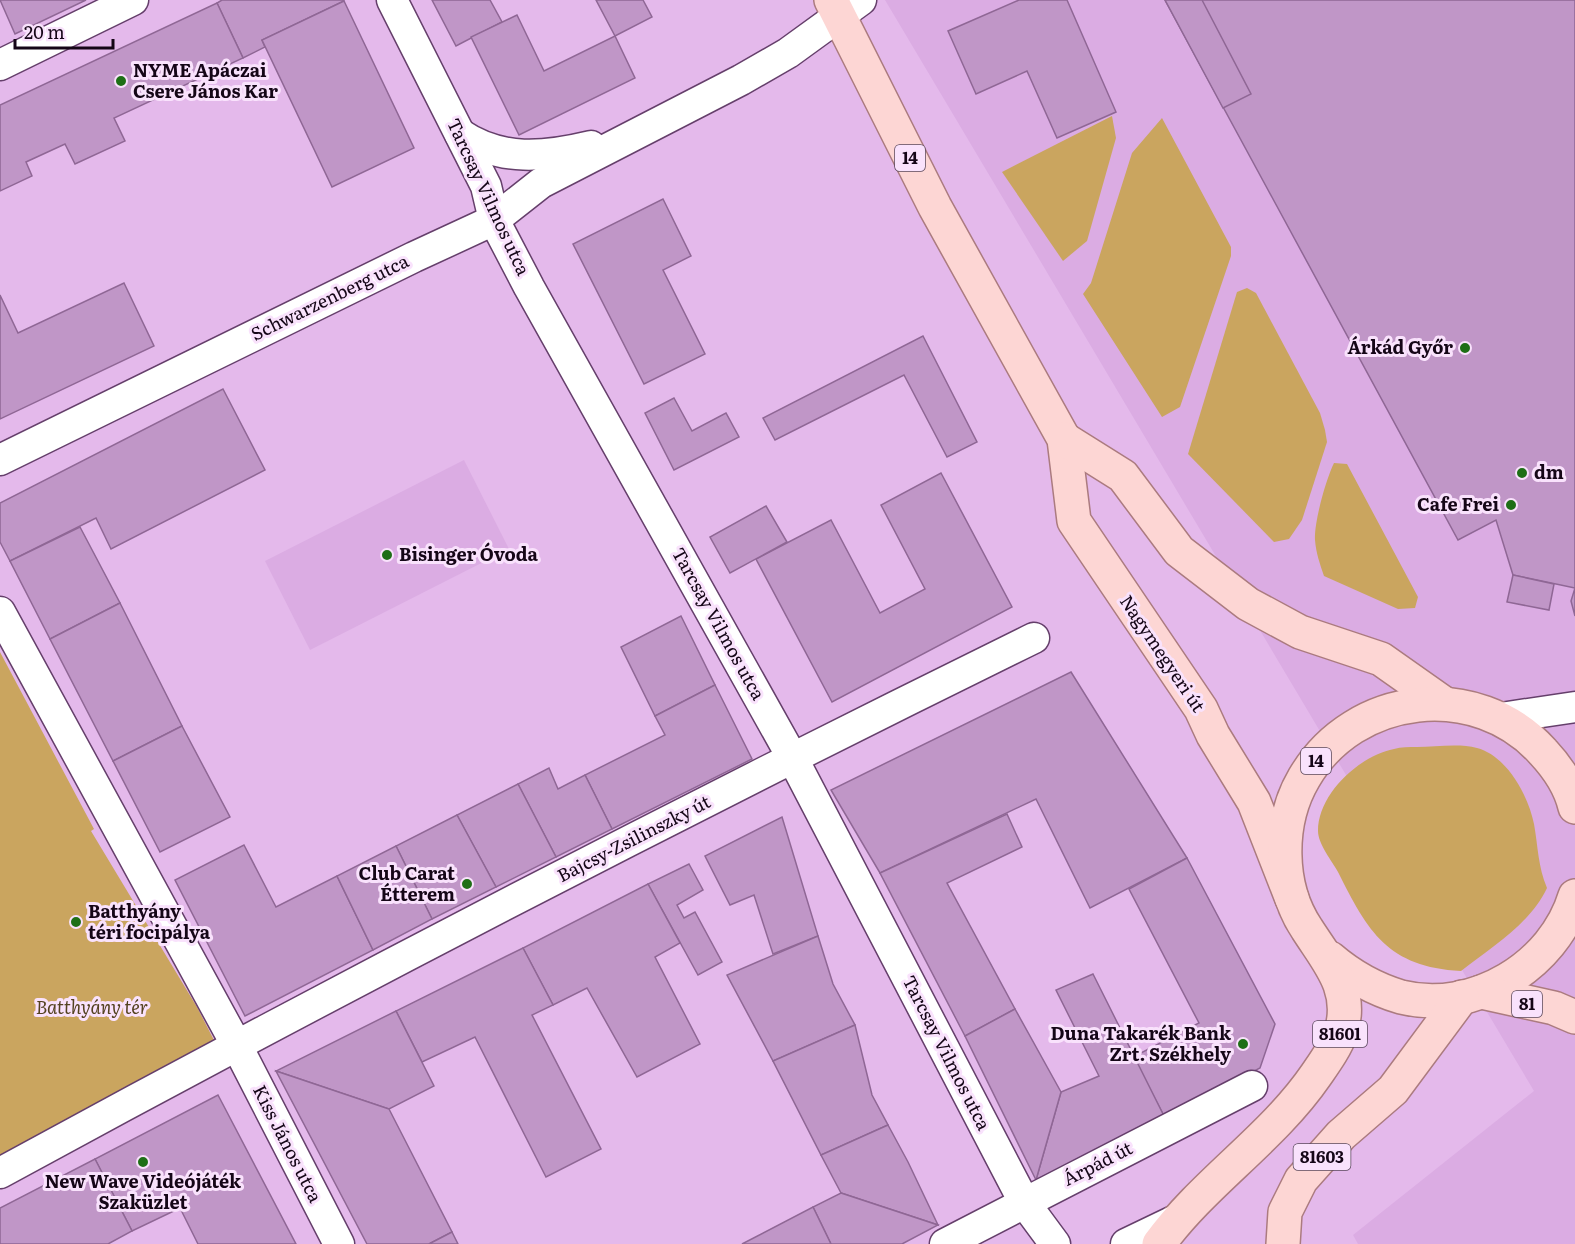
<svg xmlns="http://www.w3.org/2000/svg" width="1575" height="1244" font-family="Literata,serif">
	<rect width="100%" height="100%" fill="#e4b9eb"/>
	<g fill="#dbace3">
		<polygon points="885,0 1575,0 1575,1244 1358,1244 1353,1235 1534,1091"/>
		<polygon points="464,460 509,549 310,650 265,561"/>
	</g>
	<g fill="#caa55f">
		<polygon points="1112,116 1116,138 1087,241 1063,261 1002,172"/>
		<polygon points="1162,118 1231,247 1231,256 1180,407 1162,417 1083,294 1091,283 1132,153"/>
		<polygon points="1247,288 1256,293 1320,413 1325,430 1327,442 1302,520 1289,539 1274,542 1188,454 1237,292"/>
		<path d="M1334 463 1347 464 1418 597 1415 608 1398 609 1324 576C1320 564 1316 553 1315 540 1314 522 1326 479 1334 463Z"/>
		<polygon points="0,652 94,829 91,831 197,1007 217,1046 0,1159"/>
		<path d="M1417 747C1435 747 1459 743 1477 748 1507 756 1528 795 1534 824 1538 846 1538 867 1547 888 1530 924 1492 947 1461 971 1388 967 1368 932 1338 872 1332 861 1318 844 1318 831 1318 794 1359 756 1394 749 1401 747 1409 747 1417 747Z"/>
	</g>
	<g fill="#c096c7" stroke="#8f6795" stroke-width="1.5">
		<polygon points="0,0 86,0 15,34"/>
		<polygon points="222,0 343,0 344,1 262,40 265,47 243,58 217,3"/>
		<polygon points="432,0 490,0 502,22 456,46"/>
		<polygon points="596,0 643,0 652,17 615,36"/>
		<polygon points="1019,0 1067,0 1116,112 1057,138 1027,71 976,94 948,31"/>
		<polygon points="1165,0 1575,0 1575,616 1571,601 1575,588 1513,575 1496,520 1458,540"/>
		<polygon points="1165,0 1202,0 1251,94 1223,108"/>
		<polygon points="344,1 414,148 332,187 262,40"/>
		<polygon points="217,3 243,58 114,118 125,141 75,164 65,144 26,162 32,176 0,191 0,105"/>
		<polygon points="517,15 544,71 615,36 635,78 519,135 471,37"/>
		<polygon points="663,199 691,256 663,270 705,354 644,384 573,244"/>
		<polygon points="124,283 154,346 0,419 0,295 18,333"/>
		<polygon points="923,336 977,442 947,457 904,375 775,440 763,418"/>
		<polygon points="223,389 265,470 111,549 96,518 10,561 0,542 0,503"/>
		<polygon points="674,398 692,431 726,413 739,437 674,470 645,413"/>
		<polygon points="941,473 1012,607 832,702 756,559 831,520 880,613 925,589 881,505"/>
		<polygon points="766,506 787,542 730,573 710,537"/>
		<polygon points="80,527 120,603 50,639 10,561"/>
		<polygon points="1513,575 1554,584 1549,610 1507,602"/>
		<polygon points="120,603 182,726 113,761 50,639"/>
		<polygon points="681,616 715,685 655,716 621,647"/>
		<polygon points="1071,672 1187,858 1090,908 1036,799 880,873 831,790"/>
		<polygon points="715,685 752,759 612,829 585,775 665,735 655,716"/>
		<polygon points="182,726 230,817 160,852 113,761"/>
		<polygon points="549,768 558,789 585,775 612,829 556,857 518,784"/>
		<polygon points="518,784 556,857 496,887 457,815"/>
		<polygon points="1007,814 1022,847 947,883 1015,1009 965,1036 880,873"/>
		<polygon points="457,815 496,887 432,919 396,846"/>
		<polygon points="782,817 818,936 773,954 754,895 730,905 705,856"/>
		<polygon points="244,845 276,907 337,876 373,950 245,1016 175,880"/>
		<polygon points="396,846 432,919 373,950 337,876"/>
		<polygon points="1187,858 1275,1024 1260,1068 1165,1118 1133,1057 1199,1023 1129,889"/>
		<polygon points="689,864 703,890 677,905 684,918 695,912 722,962 698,975 648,884"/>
		<polygon points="648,884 680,943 655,957 700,1044 637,1077 587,988 553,1005 523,948"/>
		<polygon points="818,936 833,984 855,1025 773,1061 727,975"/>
		<polygon points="523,948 553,1005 532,1015 601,1149 546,1177 475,1037 422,1062 396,1011"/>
		<polygon points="1093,974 1165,1118 1036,1180 1061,1092 1099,1076 1056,990"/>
		<polygon points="1015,1009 1061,1092 1036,1180 965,1036"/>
		<polygon points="396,1011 434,1086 389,1109 276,1071"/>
		<polygon points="855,1025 872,1095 888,1125 821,1155 773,1061"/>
		<polygon points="276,1071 389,1109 452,1232 429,1244 367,1244"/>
		<polygon points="218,1095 296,1244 198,1244 180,1208 132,1231 95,1159"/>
		<polygon points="888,1125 908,1162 938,1225 841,1193 821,1155"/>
		<polygon points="95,1159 132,1231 108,1244 0,1244 0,1208"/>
		<polygon points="841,1193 938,1225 902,1244 831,1244 813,1207"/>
		<polygon points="813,1207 831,1244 742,1244"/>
		<polygon points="452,1232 458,1244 429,1244"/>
	</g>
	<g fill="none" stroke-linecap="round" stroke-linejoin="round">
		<g stroke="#653f6b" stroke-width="33">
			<g id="minor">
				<polyline points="392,0 486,186 494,220 529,287 792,757 1024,1202 1055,1244"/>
				<polyline points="0,65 133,0"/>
				<path d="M460 134C501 162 545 157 591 146"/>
				<polyline points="0,460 414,257 494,220 541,183 741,80 788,53 861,0"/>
				<polyline points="0,612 236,1044 339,1244"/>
				<polyline points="1501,718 1575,707"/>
				<path d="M0 1173C341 987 686 809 1034 638"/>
				<polyline points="945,1244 1252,1086"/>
				<polyline points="1126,1244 1176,1220"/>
			</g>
		</g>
		<g stroke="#ab7b7f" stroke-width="36">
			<g id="primary">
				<polyline points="831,0 935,207 1064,439 1074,521 1201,709 1213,735 1254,802 1292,899"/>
				<polyline points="1064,439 1123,476 1179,551 1248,604 1300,632 1381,659 1442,702"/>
				<path d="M1330 958C1351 976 1374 989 1401 997 1474 1015 1554 966 1575 896"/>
				<polyline points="1481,992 1554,1008 1575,1017"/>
				<path d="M1159 1244C1204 1182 1272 1139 1316 1075 1325 1062 1336 1047 1341 1032 1354 989 1328 962 1307 929 1278 886 1278 822 1304 778 1354 692 1477 678 1543 752 1557 767 1570 786 1575 807"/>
				<polyline points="1283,1244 1285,1212 1301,1180 1341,1135 1393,1090 1462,997"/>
			</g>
		</g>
		<use href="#minor" stroke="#fff" stroke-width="30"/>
		<use href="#primary" stroke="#fdd6d4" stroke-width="33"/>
	</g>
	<g fill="#1e6f16" stroke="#f9e2fc" stroke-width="2">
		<circle cx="121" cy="81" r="6"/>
		<circle cx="1465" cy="348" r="6"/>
		<circle cx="1522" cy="473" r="6"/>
		<circle cx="1511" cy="505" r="6"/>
		<circle cx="387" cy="555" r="6"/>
		<circle cx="467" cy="884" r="6"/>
		<circle cx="76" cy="922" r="6"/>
		<circle cx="1243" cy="1044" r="6"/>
		<circle cx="143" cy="1162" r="6"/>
	</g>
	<g text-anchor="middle" stroke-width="6" stroke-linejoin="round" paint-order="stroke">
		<g fill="#f9e2fc" stroke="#59485c" stroke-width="1.5">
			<rect x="895" y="145" width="30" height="26" rx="4.5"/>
			<rect x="1301" y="748" width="30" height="26" rx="4.5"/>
			<rect x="1512" y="991" width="30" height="26" rx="4.5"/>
			<rect x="1313" y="1021" width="54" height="26" rx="4.5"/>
			<rect x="1293.5" y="1144" width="57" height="26" rx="4.5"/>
		</g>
		<g font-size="16" font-weight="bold" fill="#150617">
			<text x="910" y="164">14</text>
			<text x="1316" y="767">14</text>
			<text x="1527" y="1010">81</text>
			<text x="1340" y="1040">81601</text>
			<text x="1322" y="1163">81603</text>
		</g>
		<g font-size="18" font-weight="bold" fill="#150617" stroke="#f9e2fc" text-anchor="start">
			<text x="133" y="77">NYME Apáczai<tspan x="133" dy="21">Csere János Kar</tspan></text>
			<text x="1453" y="354" text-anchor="end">Árkád Győr</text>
			<text x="1534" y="479">dm</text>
			<text x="1499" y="511" text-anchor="end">Cafe Frei</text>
			<text x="399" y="561">Bisinger Óvoda</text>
			<text x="455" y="880" text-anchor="end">Club Carat<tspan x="455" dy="21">Étterem</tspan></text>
			<text x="88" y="918">Batthyány<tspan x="88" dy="21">téri focipálya</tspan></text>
			<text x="1231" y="1040" text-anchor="end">Duna Takarék Bank<tspan x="1231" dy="21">Zrt. Székhely</tspan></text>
			<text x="143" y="1188" text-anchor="middle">New Wave Videójáték<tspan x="143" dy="21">Szaküzlet</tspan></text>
		</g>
		<g font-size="18" fill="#150617" stroke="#f9e2fc">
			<text transform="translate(488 197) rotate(65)" y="6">Tarcsay Vilmos utca</text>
			<text transform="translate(330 298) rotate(-26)" y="6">Schwarzenberg utca</text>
			<text transform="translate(718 624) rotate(61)" y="6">Tarcsay Vilmos utca</text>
			<text transform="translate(1162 654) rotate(56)" y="6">Nagymegyeri út</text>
			<text transform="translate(634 839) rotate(-27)" y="6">Bajcsy-Zsilinszky út</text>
			<text transform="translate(946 1053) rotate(63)" y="6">Tarcsay Vilmos utca</text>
			<text transform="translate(287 1144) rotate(63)" y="6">Kiss János utca</text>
			<text transform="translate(1098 1164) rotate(-27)" y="6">Árpád út</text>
		</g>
		<g font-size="18" font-style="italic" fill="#53411f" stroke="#f9e2fc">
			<text x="92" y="1014">Batthyány tér</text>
		</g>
	</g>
	<path d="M15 39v9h98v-9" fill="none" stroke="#150617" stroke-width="3"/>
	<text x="24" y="39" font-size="18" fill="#150617" stroke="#f9e2fc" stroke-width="4.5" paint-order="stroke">20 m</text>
</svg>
